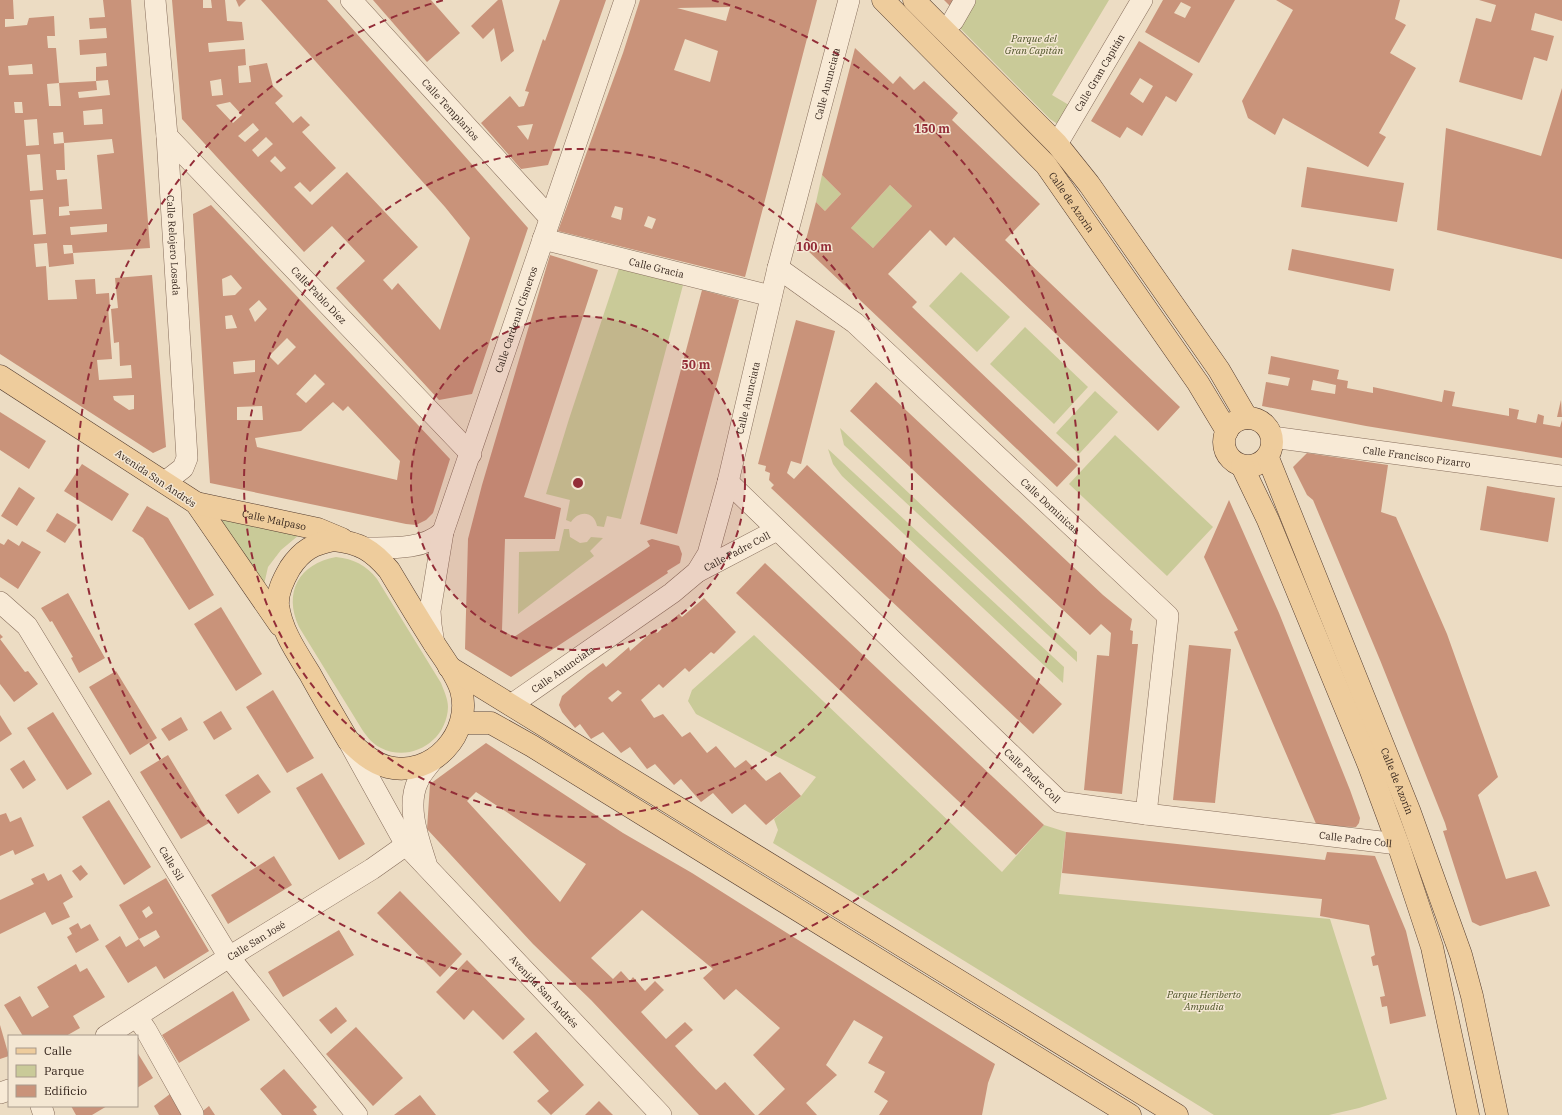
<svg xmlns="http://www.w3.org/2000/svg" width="1562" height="1115" font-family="'IBM Plex Serif',serif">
	<rect width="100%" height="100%" fill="#ecdcc3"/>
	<g fill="#c9ca98">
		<polygon points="965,0 1109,0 1052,95 1074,108 1062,127 1050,119 953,21"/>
		<polygon points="822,175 841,194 825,211 816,202"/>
		<polygon points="890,185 912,206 873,248 851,228"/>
		<path d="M619 268 683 285 621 519 607 516 604 527 597 526C594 511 579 510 571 522L566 520 570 500 546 494 569 419Z"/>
		<polygon points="961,272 1010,317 977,352 929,306"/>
		<polygon points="1025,327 1088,387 1054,424 990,364"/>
		<polygon points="1095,391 1118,412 1079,454 1056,433"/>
		<polygon points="840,428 1077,652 1077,662 844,445"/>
		<polygon points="1115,435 1213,527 1167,576 1069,484"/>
		<polygon points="828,449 1064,667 1063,683 842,476 833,464"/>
		<polygon points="224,519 299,535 281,550 268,567 263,589 220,523"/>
		<polygon points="564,529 569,529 570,537 580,543 587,542 591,537 603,538 590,551 594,556 518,614 519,552 559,551"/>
		<path d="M336 557C354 559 366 565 377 579L441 683C444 691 448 699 448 707 447 741 411 763 381 748 373 744 368 738 363 731L299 627C283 592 299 564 336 557Z"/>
		<polygon points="754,635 1002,872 1044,825 1066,832 1059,894 1330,919 1387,1099 1359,1108 1329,1115 1214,1115 773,843 778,830 774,819 801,796 816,777 696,714 688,701 692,690"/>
	</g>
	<g fill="#c9937a" fill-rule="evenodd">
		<path d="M0 0H13L14 19H5V27L27 25 29 18 54 16 55 36H47L48 48H56L59 83 96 81V67L107 66 106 53 80 55 79 40 107 38 106 28 90 29 89 18 105 17 103 0H131L150 248 73 253 72 245H63L64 254 73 253 74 264 49 267 47 243 34 244 36 267 46 266 48 300 77 299 75 280 95 279 96 294 109 293 110 308H108L112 359 97 360 99 380 132 378 131 365 120 366 119 342 114 343 111 309 118 308 115 278 152 275 166 447 153 453 0 354ZM32 64 33 74 9 75 8 66ZM108 80 110 95 79 98 78 92 97 90 96 81ZM59 83 61 106H49L47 84ZM14 102H22L23 113H15ZM102 109 103 124 84 125 83 111ZM37 119 39 145 26 146 24 120ZM63 132 64 143 112 139 114 153 97 155 102 209 69 211 70 215 59 216V207L69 206 67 179 57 180 56 170H65L64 143 54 144 53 133ZM40 154 43 190 30 191 27 155ZM43 199 46 234 33 235 30 200ZM107 224V232L71 235 70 227ZM134 395V409L129 410 114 400 113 396Z"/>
		<path d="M172 0H203V8H212L211 0H225L227 21 242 22 244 40 208 43 209 52 245 49 246 65 238 66 239 83 251 82 249 66 267 63 273 86 283 96 275 103 293 123 301 116 310 125 302 132 336 168 310 192 300 182 294 187 312 205 347 172 418 247 383 280 392 290 398 283 440 330 470 238 445 207 261 0H327L528 228 472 394 439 400 336 288 365 261 332 226 304 252 182 119ZM221 79 223 95 212 96 210 81ZM230 102 242 115 233 123 216 105ZM253 123 259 130 245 142 238 136ZM266 137 273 144 258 157 252 150ZM275 156 286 168 281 172 270 161Z"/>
		<polygon points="236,0 246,0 239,7"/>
		<polygon points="373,0 431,0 460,33 427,62"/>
		<polygon points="498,0 502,0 514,51 501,62 494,28 483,39 471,26"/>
		<path d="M560 0H606L548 165 521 169 481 123 510 96 519 107 524 106 529 92 525 91 543 39 545 41ZM533 124 528 140 517 126Z"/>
		<path d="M640 0H817L745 277 558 231 623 53ZM730 7 726 21 677 8ZM685 39 718 51 710 82 674 70ZM615 206 623 208 621 220 611 217ZM648 216 656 219 652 229 644 226Z"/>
		<polygon points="944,0 955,0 951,7"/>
		<path d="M1163 0H1235L1199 63 1145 32ZM1181 2 1191 7 1185 18 1174 13Z"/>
		<polygon points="1276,0 1400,0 1395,19 1406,25 1390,53 1416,68 1379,133 1386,137 1368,167 1283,118 1275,135 1248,118 1242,101 1293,10"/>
		<polygon points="1479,0 1562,0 1562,21 1535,13 1531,30 1554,36 1547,61 1534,57 1522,100 1459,82 1476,18 1491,22 1496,5"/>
		<path d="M1139 41 1193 74 1176 102 1166 96 1142 136 1127 127 1120 138 1091 121ZM1140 78 1153 86 1143 103 1130 94Z"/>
		<path d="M855 48 893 84 900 76 914 90 924 81 958 113 952 120 1040 204 1005 240 1180 407 1158 431 954 237 946 246 930 230 888 274 917 302 912 307 1078 465 1057 487 804 247 816 202 825 211 841 194 822 175ZM890 185 912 206 873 248 851 228Z"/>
		<polygon points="1562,88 1562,259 1437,230 1446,128 1541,156"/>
		<polygon points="1307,167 1404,183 1397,222 1301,207"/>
		<path d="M211 205 450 459 433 513 426 520 416 525 406 524 210 483 193 214ZM231 275 242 288 235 295 223 296 222 279ZM259 300 267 309 255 322 249 309ZM232 315 237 328 226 329 225 316ZM287 338 296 347 278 365 269 356ZM255 360V372L234 374 233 362ZM315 374 325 384 306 403 296 394ZM333 402 343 411 348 406 400 461 397 480 257 447 255 438 301 431ZM262 406 263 420H237V407Z"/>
		<polygon points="1292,249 1394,269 1390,291 1288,270"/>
		<polygon points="550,255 598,270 524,497 561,508 555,539 505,539 502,630 514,637 650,546 647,541 652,539 679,546 682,554 680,563 667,571 668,573 511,677 465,649 468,539 482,485"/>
		<polygon points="702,290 739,300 677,534 640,524"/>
		<polygon points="796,320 835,331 801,464 791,461 787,473 794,479 807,465 1062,704 1033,734 771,488 774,485 769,480 770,473 765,471 766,466 758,464"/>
		<path d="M1271 356 1339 370 1337 379 1348 381 1347 388 1373 393V387L1442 402 1444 390 1455 392 1452 406 1509 416V408L1519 410 1517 419 1536 423 1538 414 1544 416 1543 424 1560 427 1562 420V458L1366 426 1262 406 1266 382 1288 386 1290 378 1268 374ZM1313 380 1336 385 1335 394 1311 390Z"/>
		<polygon points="876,382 1103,595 1132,619 1130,630 1133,631 1132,644 1138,644 1122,794 1084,790 1097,655 1109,656 1111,633 1101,624 1090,635 850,411"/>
		<polygon points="1561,400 1562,417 1557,417"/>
		<polygon points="0,412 46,441 29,469 0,450"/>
		<polygon points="1307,453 1388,465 1381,512 1396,517 1447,634 1498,777 1478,795 1506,879 1536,871 1550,906 1480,926 1472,922 1443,831 1447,830 1445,823 1380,660 1313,500 1307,495 1293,467"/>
		<polygon points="82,464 129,494 112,521 64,491"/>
		<polygon points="1487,486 1555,498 1548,542 1480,530"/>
		<polygon points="19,487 35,498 17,526 1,516"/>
		<polygon points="1229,500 1279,613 1350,790 1360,818 1359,823 1356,827 1317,826 1234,632 1238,630 1204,557"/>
		<polygon points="147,506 168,518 214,595 189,610 143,538 132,531"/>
		<polygon points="57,513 77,525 65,543 46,531"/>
		<polygon points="8,539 19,546 22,541 41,552 18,589 0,577 0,543 4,545"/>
		<polygon points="765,563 1044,825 1016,855 736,593"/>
		<polygon points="68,593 105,658 79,673 71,658 73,657 52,621 50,622 41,608"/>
		<path d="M704 598 736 632 714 654 711 652 689 672 685 668 663 688 659 684 641 700 654 718 663 714 682 737 690 732 707 753 716 746 735 768 746 760 766 781 780 772 801 796 766 825 745 804 732 814 713 793 701 802 681 779 674 785 655 764 647 769 630 747 621 753 603 732 591 739 580 724 575 728 562 712 559 705 562 696 588 674 603 663 606 667 629 647 630 651 654 630 657 633 679 614 682 617ZM618 690 622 693 612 702 608 698Z"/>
		<polygon points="221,607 262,674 236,691 194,624"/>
		<polygon points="0,634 3,637 0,639 25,672 28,671 38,684 14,702 0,684"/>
		<polygon points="1189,645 1231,649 1215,803 1173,800"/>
		<polygon points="116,671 157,738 130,755 89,687"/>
		<polygon points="273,690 314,758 287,773 246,707"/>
		<polygon points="221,711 232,729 214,740 203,722"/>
		<polygon points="53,712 92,774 67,790 27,728"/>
		<polygon points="0,715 12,734 0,742"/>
		<polygon points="181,717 188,730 169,741 161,729"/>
		<path d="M486 743 623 833 692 873 995 1064 988 1083 982 1115H879L888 1101 874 1092 885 1072 868 1063 883 1037 854 1020 826 1065 837 1075 806 1103 817 1115H758L785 1089 753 1055 780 1028 736 989 724 1000 703 978 713 969 642 910 591 958 613 979 621 971 630 981 633 977 645 991 655 981 664 990 641 1012 666 1039 685 1022 693 1030 675 1046 696 1069 716 1090 725 1082 755 1115H699L591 1000 533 944 427 829 430 784ZM476 792 586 864 560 902 467 801Z"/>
		<polygon points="168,755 209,823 181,839 140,772"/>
		<polygon points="24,760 36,780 23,789 10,769"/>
		<polygon points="322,773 365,844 339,860 296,788"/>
		<polygon points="258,774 271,792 238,814 225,795"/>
		<polygon points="109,800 151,867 124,885 82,817"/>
		<polygon points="6,813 10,822 21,817 34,846 15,855 13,850 0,856 0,815"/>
		<polygon points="1066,832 1325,860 1327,852 1375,856 1406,931 1426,1016 1390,1024 1387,1006 1382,1007 1380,997 1385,996 1378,965 1373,966 1371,957 1375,955 1369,925 1320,916 1322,899 1062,873"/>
		<polygon points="274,856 292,885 228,924 211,895"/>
		<polygon points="81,865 88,874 80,881 72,871"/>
		<polygon points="44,873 48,881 61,874 73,897 63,903 70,917 52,925 45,912 0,934 0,900 34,884 31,879"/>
		<path d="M166 878 209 951 164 979 156 966 128 983 105 946 120 936 126 947 139 939 144 947 160 937 156 930 139 939 119 905ZM149 906 153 913 146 918 142 911Z"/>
		<polygon points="400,891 462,954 440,977 377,913"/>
		<polygon points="78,923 81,929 90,924 99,940 76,953 67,937 72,934 69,928"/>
		<polygon points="339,930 354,955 283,997 268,972"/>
		<polygon points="467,960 525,1019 503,1040 473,1010 464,1020 436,992"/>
		<polygon points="76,964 80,972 87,968 105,997 73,1016 80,1028 66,1036 23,1036 4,1005 20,996 32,1017 49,1007 37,987"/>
		<polygon points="233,991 250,1020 179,1063 162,1035"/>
		<polygon points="336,1007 347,1021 331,1034 319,1020"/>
		<polygon points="0,1025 9,1056 0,1059"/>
		<polygon points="356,1027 403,1078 373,1106 326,1054"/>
		<polygon points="536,1032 584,1085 551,1115 537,1101 549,1091 513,1052"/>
		<polygon points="137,1052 153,1078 137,1088"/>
		<polygon points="284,1069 317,1107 313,1110 317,1115 282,1115 260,1089"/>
		<polygon points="174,1091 188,1115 159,1115 154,1106"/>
		<polygon points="420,1095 436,1115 394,1115"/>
		<polygon points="599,1101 613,1115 585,1115"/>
		<polygon points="71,1106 107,1106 92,1115 76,1115"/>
		<polygon points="209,1106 215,1115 200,1115 199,1114"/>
	</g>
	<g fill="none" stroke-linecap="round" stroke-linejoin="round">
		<g stroke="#866d5b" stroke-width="22">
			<g id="minor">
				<path id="s1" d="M155 0 167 136 187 458 183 468 165 482"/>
				<path id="s2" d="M351 0 550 218"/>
				<polyline points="953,21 965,0"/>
				<path id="s3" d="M167 136 471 454"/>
				<path id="s4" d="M1057 144 1142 0"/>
				<path id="s5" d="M543 239 771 296"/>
				<path id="s6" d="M778 268 855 323 1168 616 1146 814"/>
				<path id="s7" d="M1272 437 1562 476"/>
				<path id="s8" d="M728 482 1060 802 1146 814 1398 844"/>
				<path d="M366 548C392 548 423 550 443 532"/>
				<path id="s9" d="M697 572 777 530"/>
				<path id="s10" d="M0 602 27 626 229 957 357 1115"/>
				<path id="s11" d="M434 644 431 625 430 611 443 532 625 0"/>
				<path id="s12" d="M511 705 672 593 697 572 708 554 728 482 778 268 849 0"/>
				<path id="s13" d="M349 742 406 845 661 1115"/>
				<path d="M426 863C418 838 406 806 418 781 421 774 427 767 432 761"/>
				<polyline points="137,1017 146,1030 193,1114"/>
				<path id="s14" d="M106 1036 229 957 372 869 406 845"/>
				<polyline points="0,1093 9,1090"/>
				<polyline points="41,1106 44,1115"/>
			</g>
		</g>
		<g stroke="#543c2f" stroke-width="23">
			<g id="major">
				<path id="s15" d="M883 0 1046 165 1198 383 1227 431"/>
				<polyline points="914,0 1057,144 1089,184 1219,370 1247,418"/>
				<polyline points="0,376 196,503 280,625"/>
				<circle cx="1248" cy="442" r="24"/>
				<path id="s16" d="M1268 458 1409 810 1461 955 1472 996 1497 1115"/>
				<polyline points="1242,466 1268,520 1368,763 1398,844 1432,947 1468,1115"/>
				<path id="s17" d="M196 503 318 529 342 539"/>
				<path d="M334 540C360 543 372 550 389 570 404 595 419 620 435 645 444 659 456 674 461 690 473 733 432 778 388 767 372 763 359 751 348 740 335 718 322 696 310 674 297 653 281 630 278 605 277 592 283 580 290 568 302 550 313 544 334 540Z"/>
				<polyline points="449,667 1177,1115"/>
				<polyline points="461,723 491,723 532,746 1130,1115"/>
			</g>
		</g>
		<use href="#minor" stroke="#f8ead6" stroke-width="21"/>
		<use href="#major" stroke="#eecc9c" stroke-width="22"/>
	</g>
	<circle cx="578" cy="483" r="167" fill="#932d38" fill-opacity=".12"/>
	<g fill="none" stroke="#932d38" stroke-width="2" stroke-dasharray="7 5">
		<circle cx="578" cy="483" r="167"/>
		<circle cx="578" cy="483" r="334"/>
		<path d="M712 0A501 501 0 1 1 444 0"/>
	</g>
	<g text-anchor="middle" stroke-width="3" stroke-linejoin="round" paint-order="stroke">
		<g font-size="10" font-style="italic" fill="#4c5226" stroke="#f4e7d3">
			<text x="1034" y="42">Parque del<tspan x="1034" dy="12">Gran Capitán</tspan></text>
			<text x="1204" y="998">Parque Heriberto<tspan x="1204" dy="12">Ampudia</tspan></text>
		</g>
		<g font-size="10" fill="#37271e" stroke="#f4e7d3">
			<text dy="4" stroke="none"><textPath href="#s4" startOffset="83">Calle Gran Capitán</textPath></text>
			<text dy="4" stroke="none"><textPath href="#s12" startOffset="735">Calle Anunciata</textPath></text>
			<text dy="4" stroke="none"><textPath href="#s2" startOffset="148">Calle Templarios</textPath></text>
			<text dy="4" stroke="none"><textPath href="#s15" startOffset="277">Calle de Azorín</textPath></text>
			<text dy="4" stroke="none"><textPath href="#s1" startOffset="246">Calle Relojero Losada</textPath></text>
			<text dy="4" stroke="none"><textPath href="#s5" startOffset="117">Calle Gracia</textPath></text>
			<text dy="4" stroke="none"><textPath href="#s3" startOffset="220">Calle Pablo Díez</textPath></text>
			<text dy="4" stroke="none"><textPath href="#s11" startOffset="338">Calle Cardenal Cisneros</textPath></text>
			<text dy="4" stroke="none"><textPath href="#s12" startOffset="411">Calle Anunciata</textPath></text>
			<text dy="4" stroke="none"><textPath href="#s7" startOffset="146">Calle Francisco Pizarro</textPath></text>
			<text transform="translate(156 478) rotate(34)" y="4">Avenida San Andrés</text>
			<text dy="4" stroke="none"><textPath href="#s6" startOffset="362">Calle Dominicas</textPath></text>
			<text dy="4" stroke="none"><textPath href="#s17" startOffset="80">Calle Malpaso</textPath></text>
			<text dy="4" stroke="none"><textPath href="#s9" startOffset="45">Calle Padre Coll</textPath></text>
			<text dy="4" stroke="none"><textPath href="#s12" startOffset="63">Calle Anunciata</textPath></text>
			<text dy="4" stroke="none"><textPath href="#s8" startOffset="423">Calle Padre Coll</textPath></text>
			<text dy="4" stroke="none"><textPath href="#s16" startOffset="348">Calle de Azorín</textPath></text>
			<text dy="4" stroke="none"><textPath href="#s8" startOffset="759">Calle Padre Coll</textPath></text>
			<text dy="4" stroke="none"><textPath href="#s10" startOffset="314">Calle Sil</textPath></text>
			<text dy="4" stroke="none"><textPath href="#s14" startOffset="178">Calle San José</textPath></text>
			<text dy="4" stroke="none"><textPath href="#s13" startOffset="319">Avenida San Andrés</textPath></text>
		</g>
	</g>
	<circle cx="578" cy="483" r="6" fill="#932d38" stroke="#f4e7d3" stroke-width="2"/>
	<g font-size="12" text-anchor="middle" font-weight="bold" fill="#932d38" stroke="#f4e7d3" stroke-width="3" stroke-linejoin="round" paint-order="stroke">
		<text x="932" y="133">150 m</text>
		<text x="814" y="251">100 m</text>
		<text x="696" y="369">50 m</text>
	</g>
	<rect x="8" y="1035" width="130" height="72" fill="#f4e7d3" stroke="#a89a8b"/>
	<rect x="16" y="1048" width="20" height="6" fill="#eecc9c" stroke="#a89a8b"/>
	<text x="44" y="1055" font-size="12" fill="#37271e">Calle</text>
	<rect x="16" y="1065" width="20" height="12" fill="#c9ca98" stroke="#a89a8b"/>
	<text x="44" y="1075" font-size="12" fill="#37271e">Parque</text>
	<rect x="16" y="1085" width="20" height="12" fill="#c9937a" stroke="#a89a8b"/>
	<text x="44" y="1095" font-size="12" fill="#37271e">Edificio</text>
</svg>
